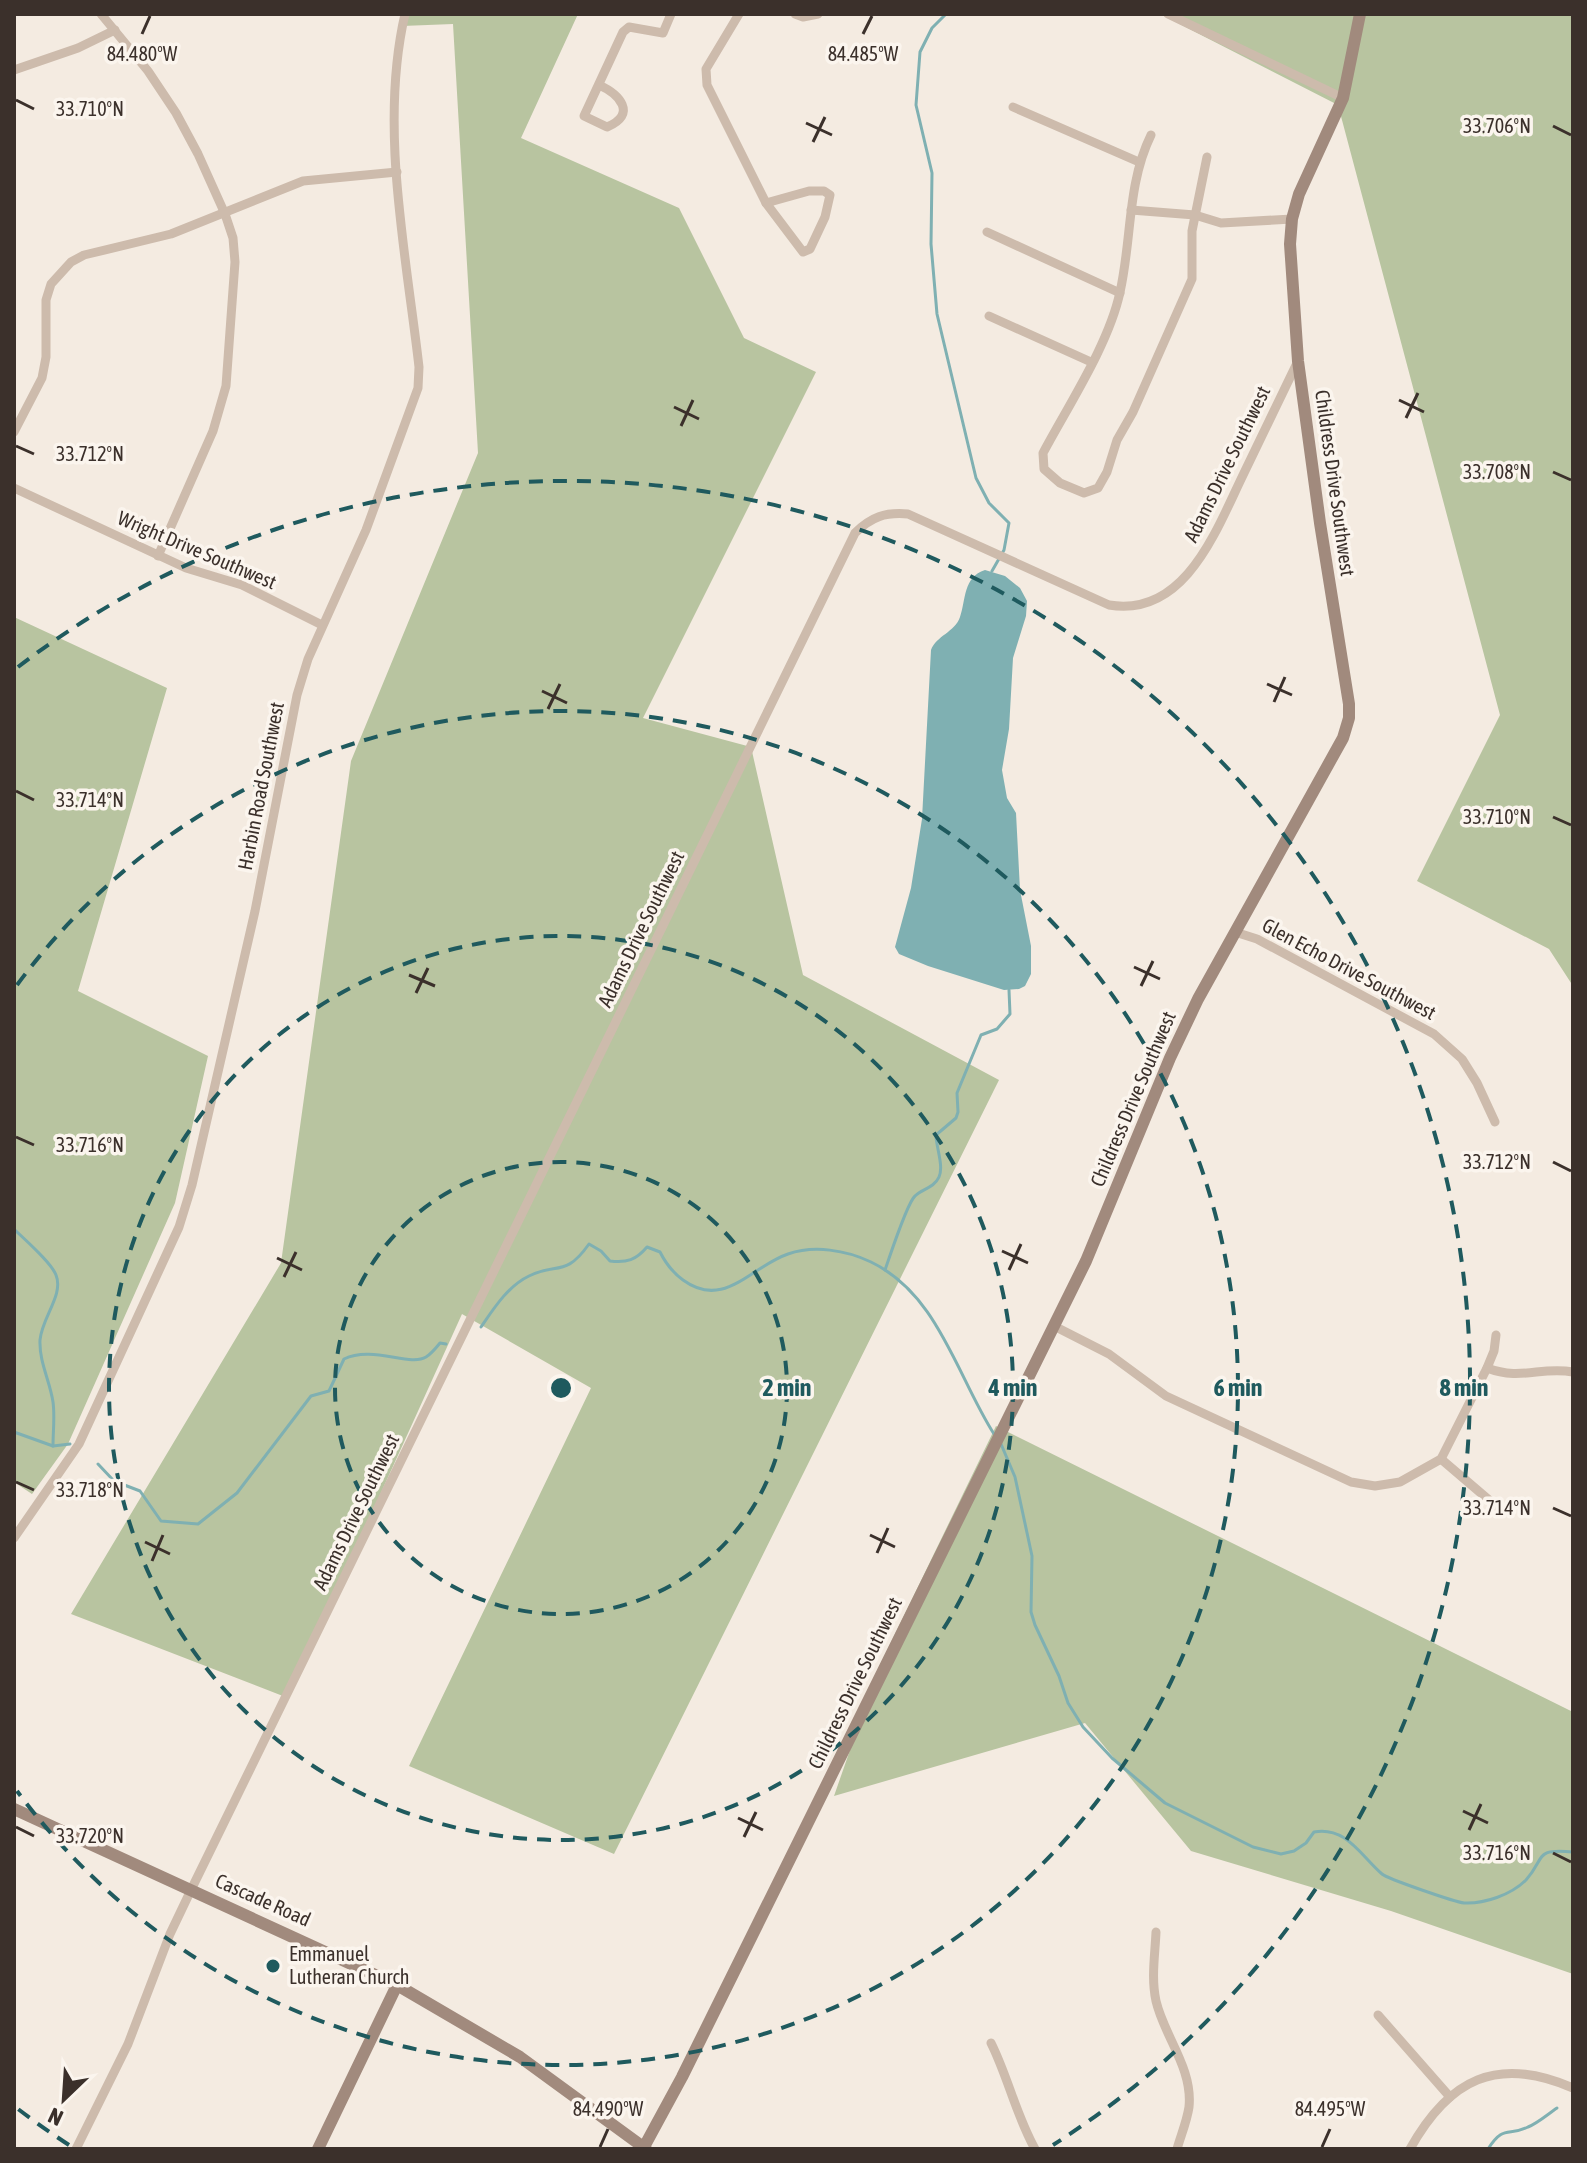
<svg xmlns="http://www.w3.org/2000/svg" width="1587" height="2163" font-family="'Asap Condensed',sans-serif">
	<rect width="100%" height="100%" fill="#f4ebe1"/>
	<g fill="#b8c4a0">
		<polygon points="405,14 578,14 521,138 679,208 744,338 816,372 643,718 751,747 803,975 999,1080 614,1854 409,1766 591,1388 462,1314 288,1698 71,1614 281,1263 351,761 478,453 453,24 402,26"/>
		<polygon points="1160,14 1573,14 1573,986 1549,949 1417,881 1500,715 1338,105"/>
		<polygon points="14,617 167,688 78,991 208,1056 175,1203 68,1444 32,1494 14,1482"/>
		<polygon points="996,1426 1573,1712 1573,1974 1391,1911 1191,1851 1085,1723 834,1796 879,1667"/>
	</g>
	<path fill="#7fb0b2" d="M985 570 1005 576 1020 588 1027 601 1026 616 1013 658 1009 729 1002 770 1007 798 1016 813 1020 890 1031 946V974L1025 986 1019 989 1004 990 928 966 899 954 895 947 911 888 922 819 931 650C936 636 955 632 960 617 966 600 963 577 985 570Z"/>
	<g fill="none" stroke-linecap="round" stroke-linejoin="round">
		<g stroke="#7fb0b2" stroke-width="3">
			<polyline points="946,14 932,28 920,52 916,105 932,173 931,244 937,314 976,478 989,503 1009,523 1004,550 992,571"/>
			<path d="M14 1229C25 1240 51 1262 56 1275 64 1295 42 1317 40 1340 39 1362 50 1381 53 1402 55 1416 53 1431 53 1446"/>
			<path d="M885 1270C890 1256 907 1203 915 1196 922 1189 934 1188 939 1177 944 1166 936 1147 936 1135L956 1118 958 1112 957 1093 981 1035 997 1029 1010 1014 1009 990"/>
			<path d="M481 1327C494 1308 508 1286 529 1276 557 1262 565 1278 589 1244L601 1251 610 1261C627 1263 636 1260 647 1247L660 1252C666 1264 672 1272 683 1280 724 1310 750 1267 788 1254 814 1245 846 1250 871 1262 938 1294 957 1376 994 1434"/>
			<polyline points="14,1432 53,1446 70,1444"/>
			<path d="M1001 1444 1015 1477 1032 1556 1031 1612 1035 1625 1059 1676 1068 1703 1083 1727 1112 1758 1165 1803 1253 1847 1281 1854 1294 1851 1306 1843 1314 1832C1346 1826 1361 1856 1382 1874 1388 1879 1455 1902 1464 1903 1484 1904 1511 1895 1526 1880 1546 1858 1533 1848 1573 1852"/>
			<path d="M98 1464 114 1481 140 1491 161 1521 198 1524 237 1493 311 1396 329 1391 344 1359C372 1345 410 1367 426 1357 431 1354 436 1348 440 1343L446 1344"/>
			<path d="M1488 2149C1504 2124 1508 2137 1528 2127 1538 2123 1548 2114 1557 2108"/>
		</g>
		<g stroke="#cdbbac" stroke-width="9">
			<polyline points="101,14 148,71 176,113 198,154 225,214 233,238 235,262 226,386 213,431 158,556"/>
			<polyline points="739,14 706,69 707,85 766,203"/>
			<polyline points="795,14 803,17 818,14"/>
			<polyline points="1168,14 1343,98"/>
			<polyline points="14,70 78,48 115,30"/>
			<path d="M599 85C619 94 638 114 607 127L584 116 623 32 629 27 663 33 671 14"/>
			<polyline points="1013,107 1139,162"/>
			<path d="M1151 135C1127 184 1132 239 1120 292 1109 344 1068 406 1043 453L1044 469 1060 483 1084 493 1098 488 1107 472 1117 440 1133 412 1192 279V231L1207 157"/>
			<polygon points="809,191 824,191 830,195 825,217 810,249 803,252 766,203"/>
			<polyline points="1131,210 1195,215 1221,223 1292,219"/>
			<polyline points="987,232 1120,293"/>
			<polyline points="989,316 1091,362"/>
			<polyline points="14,432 42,378 46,357 46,300 51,284 71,262 84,255 171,234 303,181 397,172"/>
			<polyline points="14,488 186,568 242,585 322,625"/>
			<polyline points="1235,932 1257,939 1434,1034 1462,1059 1477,1083 1495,1122"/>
			<polyline points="1054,1326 1109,1354 1166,1396 1351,1482 1375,1486 1400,1482 1441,1459 1487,1368 1494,1351 1496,1335"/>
			<path d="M1487 1368C1521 1381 1541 1366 1573 1372"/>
			<polyline points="1441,1459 1503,1512"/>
			<path d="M14 1538 79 1444 179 1227 192 1185 255 911 297 695 308 659 366 530 418 388 419 367C406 253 379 126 405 14"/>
			<path d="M1156 1932C1155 1955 1151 1978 1156 2001 1164 2036 1193 2068 1189 2107 1187 2121 1181 2135 1177 2149"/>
			<polyline points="1378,2015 1450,2097"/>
			<path d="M991 2043C1008 2077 1016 2115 1035 2149"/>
			<path d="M76 2149 128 2044 170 1934 191 1890 855 533C871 517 885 512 908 514L1109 605C1186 618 1217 528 1244 473 1262 436 1280 398 1298 361"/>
			<path d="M1410 2149C1449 2079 1497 2055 1573 2088"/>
		</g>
		<g stroke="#a18a7d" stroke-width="12">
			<polyline points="14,1809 397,1985 520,2057 646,2149"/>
			<polyline points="644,2147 682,2077 1086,1261 1170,1058 1198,999 1343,738 1349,718 1349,704 1320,523 1298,361 1290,244 1292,219 1299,194 1343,98 1360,14"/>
			<polyline points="318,2149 397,1985"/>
		</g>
	</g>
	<path fill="none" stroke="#3b302b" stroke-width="3" d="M142 34 150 16M863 34 872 16M16 100 34 109M806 123 832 135M1553 126 1571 135M813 142 825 117M1399 400 1424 412M674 407 699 419M1406 418 1418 393M681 426 693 400M16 446 34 454M1553 472 1571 480M1267 684 1292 695M542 691 567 703M1274 702 1285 677M548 709 560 684M16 791 34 800M1553 817 1571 825M1134 967 1160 979M409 975 435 986M1141 986 1153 961M416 993 428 968M16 1137 34 1145M1553 1162 1571 1171M1002 1251 1028 1263M277 1258 302 1270M1009 1270 1021 1244M284 1277 296 1252M16 1482 34 1490M1553 1508 1571 1516M870 1535 895 1547M145 1542 170 1554M877 1553 888 1528M152 1561 163 1535M1463 1811 1488 1823M738 1818 763 1830M16 1827 34 1836M1469 1830 1481 1804M744 1837 756 1812M1553 1853 1571 1862M600 2147 608 2129M1322 2147 1330 2129"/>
	<g fill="none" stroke="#1f5a5e" stroke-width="4" stroke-dasharray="14 10">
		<circle cx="561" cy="1388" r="226"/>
		<circle cx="561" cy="1388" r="452"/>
		<path d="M17 985A677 677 0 1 1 17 1791"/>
		<path d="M69 2145A903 903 0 0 1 18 2109M18 667A903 903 0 1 1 1053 2145"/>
	</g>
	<circle fill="#1f5a5e" stroke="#fbf5ee" stroke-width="3" cx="273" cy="1966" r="8"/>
	<g text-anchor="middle" stroke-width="7" stroke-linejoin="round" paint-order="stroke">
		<g font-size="20" fill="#3b302b" stroke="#fbf5ee">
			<text transform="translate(1227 464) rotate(-64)" y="7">Adams Drive Southwest</text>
			<text transform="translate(1335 483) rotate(82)" y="7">Childress Drive Southwest</text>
			<text transform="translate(197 550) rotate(23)" y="7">Wright Drive Southwest</text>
			<text transform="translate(261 786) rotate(-79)" y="7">Harbin Road Southwest</text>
			<text transform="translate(641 929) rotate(-64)" y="7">Adams Drive Southwest</text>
			<text transform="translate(1349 969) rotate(28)" y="7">Glen Echo Drive Southwest</text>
			<text transform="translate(1133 1099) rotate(-67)" y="7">Childress Drive Southwest</text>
			<text transform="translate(356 1512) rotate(-64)" y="7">Adams Drive Southwest</text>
			<text transform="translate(855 1683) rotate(-64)" y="7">Childress Drive Southwest</text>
			<text transform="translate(263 1900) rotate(24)" y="7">Cascade Road</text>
		</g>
		<g font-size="20" fill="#3b302b" stroke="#fbf5ee" text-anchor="start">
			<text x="289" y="1961">Emmanuel<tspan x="289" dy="23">Lutheran Church</tspan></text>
		</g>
	</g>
	<g font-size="20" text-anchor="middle" fill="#3b302b" stroke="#fbf5ee" stroke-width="7" stroke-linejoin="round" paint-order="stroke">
		<text x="142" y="61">84.480°W</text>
		<text x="863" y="61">84.485°W</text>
		<text x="90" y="116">33.710°N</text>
		<text x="1497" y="133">33.706°N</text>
		<text x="90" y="461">33.712°N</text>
		<text x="1497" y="479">33.708°N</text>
		<text x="90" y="807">33.714°N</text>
		<text x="1497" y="824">33.710°N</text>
		<text x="90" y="1152">33.716°N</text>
		<text x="1497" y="1169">33.712°N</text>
		<text x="90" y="1497">33.718°N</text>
		<text x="1497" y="1515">33.714°N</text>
		<text x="90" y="1843">33.720°N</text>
		<text x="1497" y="1860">33.716°N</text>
		<text x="608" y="2116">84.490°W</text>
		<text x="1330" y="2116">84.495°W</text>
	</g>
	<circle cx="561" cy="1388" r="12" fill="#1f5a5e" stroke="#fbf5ee" stroke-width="4"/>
	<g font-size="24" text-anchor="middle" font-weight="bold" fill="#1f5a5e" stroke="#fbf5ee" stroke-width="7" stroke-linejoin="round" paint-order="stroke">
		<text x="787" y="1396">2 min</text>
		<text x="1013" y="1396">4 min</text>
		<text x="1238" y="1396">6 min</text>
		<text x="1464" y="1396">8 min</text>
	</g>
	<rect width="1587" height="2163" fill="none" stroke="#3b302b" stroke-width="32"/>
	<g transform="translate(64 2099) rotate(205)" stroke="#fbf5ee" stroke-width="6" paint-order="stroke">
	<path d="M0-6L14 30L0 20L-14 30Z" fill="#3b302b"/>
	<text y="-12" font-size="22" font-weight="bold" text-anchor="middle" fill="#3b302b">N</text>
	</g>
</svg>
